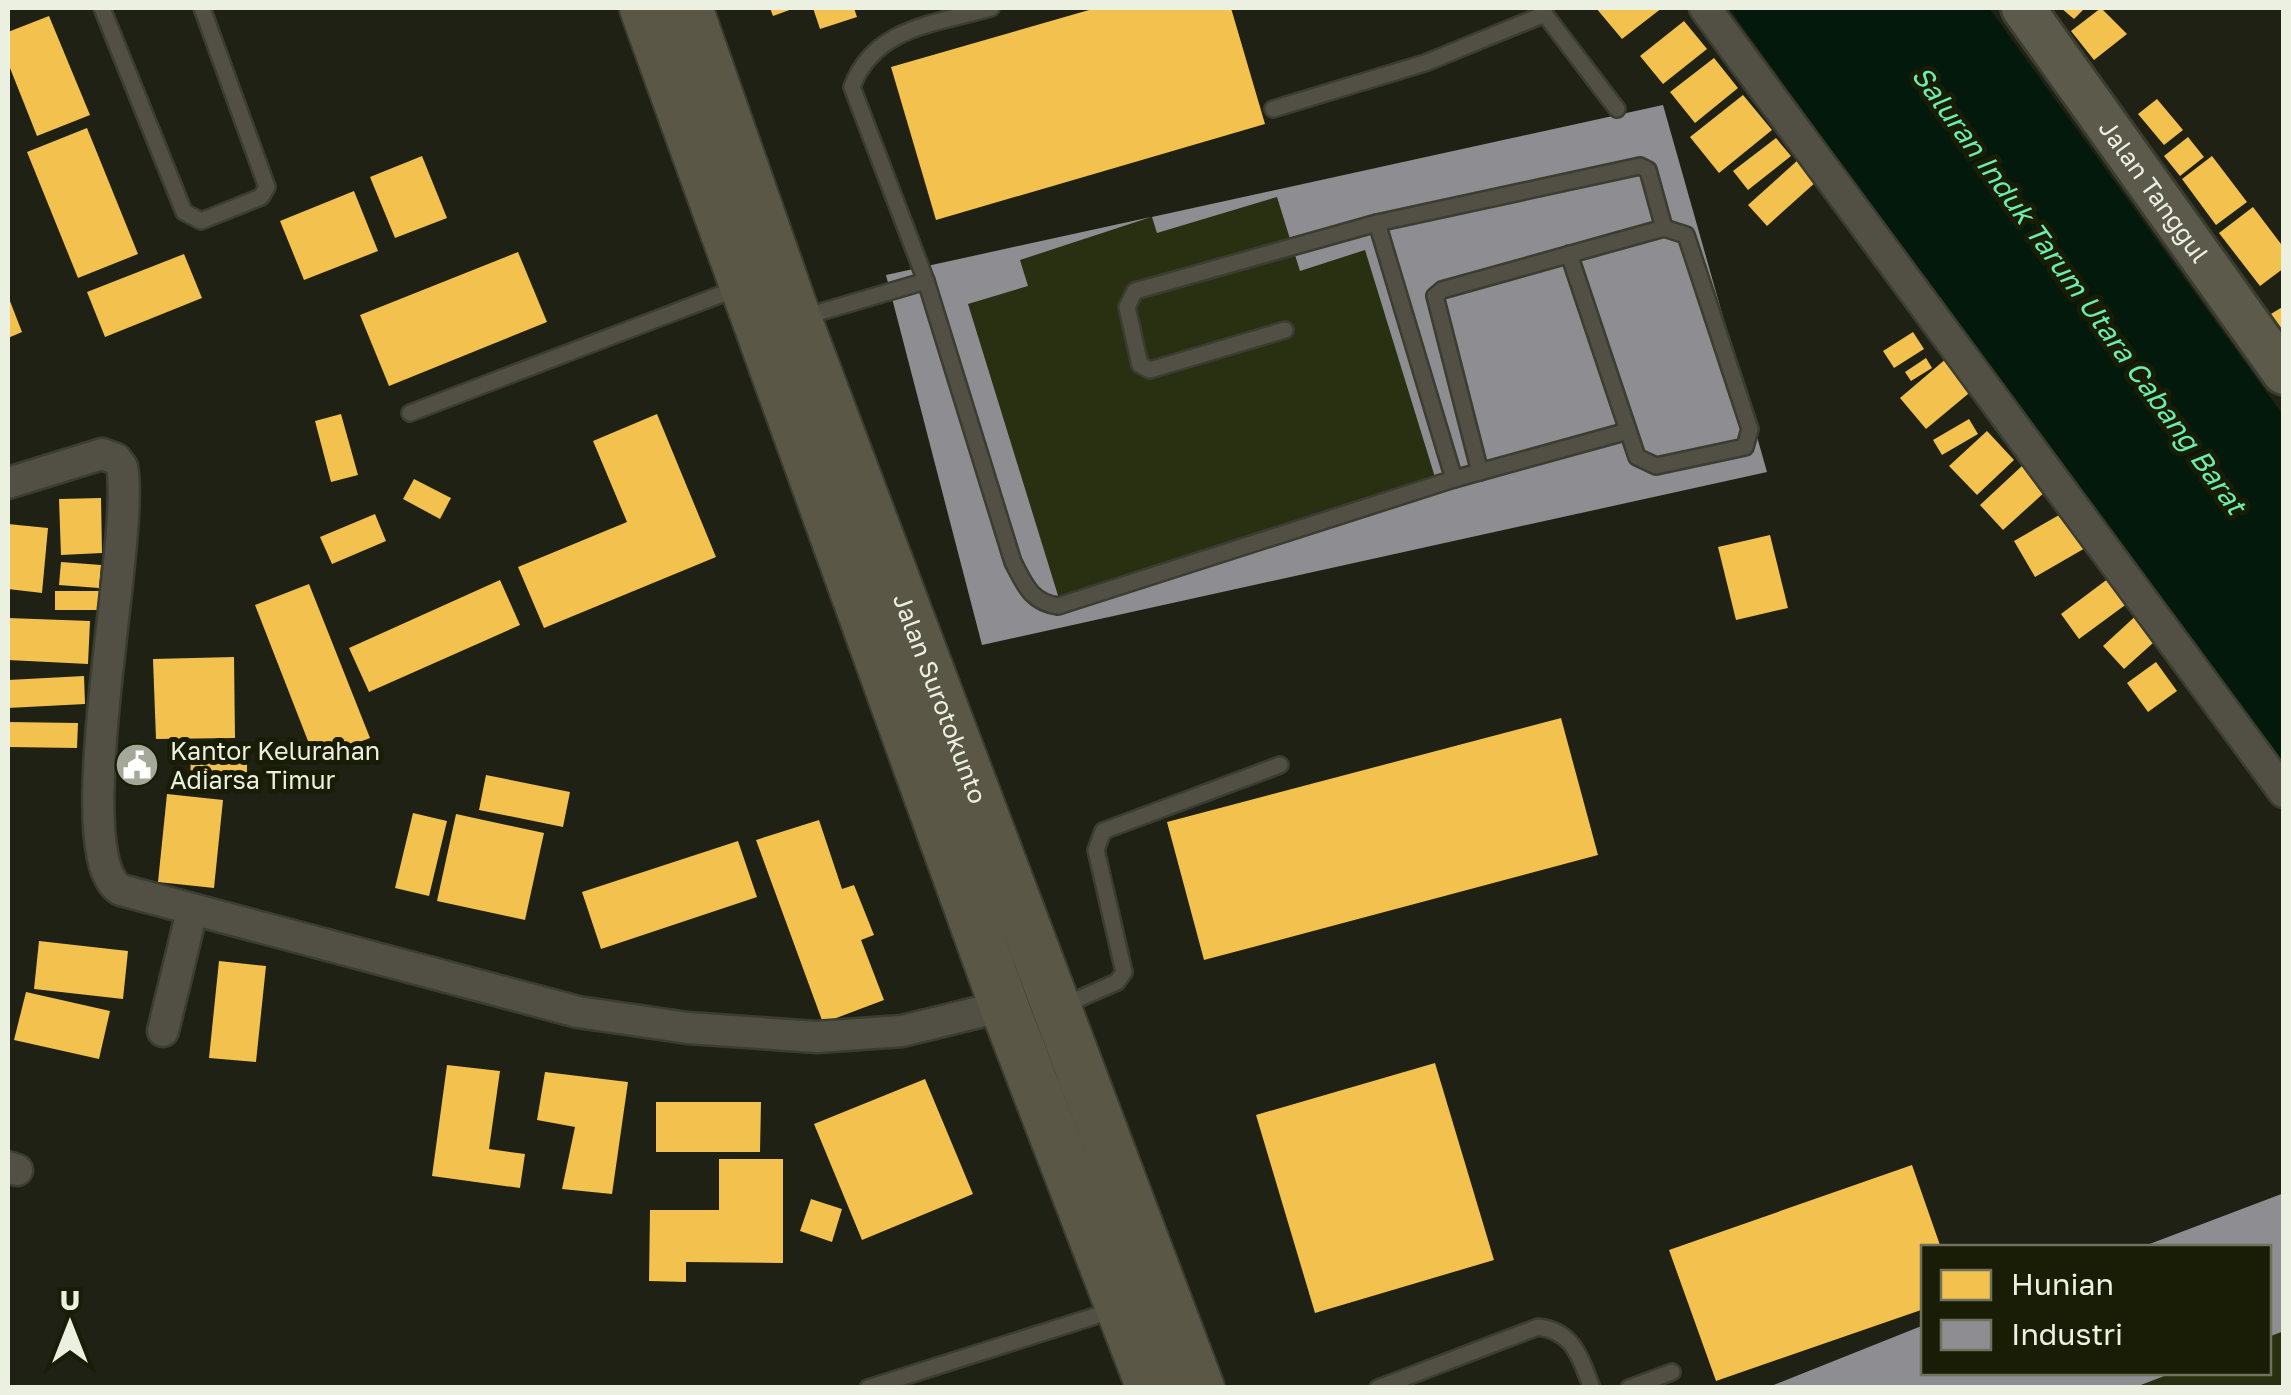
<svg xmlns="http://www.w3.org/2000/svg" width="2291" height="1395" font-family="'Golos Text',sans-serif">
	<rect width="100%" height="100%" fill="#1f2114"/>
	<g fill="#292f11">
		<polygon points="1663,105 1767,472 982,645 886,275"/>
		<polygon points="2283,1209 2283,1387 1816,1388 1924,1372 2268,1372 2268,1248"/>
	</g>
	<polygon fill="#03190c" points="1729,8 1989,8 2283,415 2283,776"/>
	<g fill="#f2c14e">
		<polygon points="770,8 795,8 773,16"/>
		<polygon points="813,8 854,8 857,17 820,29"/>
		<polygon points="1096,8 1231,8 1265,124 936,220 891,67"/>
		<polygon points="1596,8 1662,8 1622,39"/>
		<polygon points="2061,8 2085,8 2074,19"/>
		<polygon points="2101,8 2127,34 2094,60 2071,31"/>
		<polygon points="49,16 90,115 37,136 8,63 8,32"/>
		<polygon points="1684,21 1707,49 1663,84 1640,56"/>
		<polygon points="1714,58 1738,88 1695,123 1670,92"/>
		<polygon points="1743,95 1772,130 1719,173 1690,137"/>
		<polygon points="2157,99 2183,130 2164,145 2138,114"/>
		<polygon points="87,128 138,254 78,278 27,152"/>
		<polygon points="2188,137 2204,157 2180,176 2164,156"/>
		<polygon points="1776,138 1791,156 1748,190 1733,171"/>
		<polygon points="422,156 447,218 395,238 370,177"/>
		<polygon points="2212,156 2247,202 2216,225 2182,179"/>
		<polygon points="1798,160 1817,181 1767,226 1748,205"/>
		<polygon points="354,191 378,251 304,280 280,221"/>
		<polygon points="2253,207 2284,248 2284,268 2260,286 2219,233"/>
		<polygon points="518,252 547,322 389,386 360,315"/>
		<polygon points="184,254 202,298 105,337 87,292"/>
		<polygon points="8,296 22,332 8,338"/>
		<polygon points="2284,306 2284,345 2266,317"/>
		<polygon points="1913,332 1924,349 1894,368 1883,351"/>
		<polygon points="1926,358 1932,368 1911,381 1905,372"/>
		<polygon points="1947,358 1974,389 1926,429 1900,398"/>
		<polygon points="341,414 358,475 331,482 315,421"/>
		<polygon points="657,414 716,557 544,628 518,567 627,522 593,441"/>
		<polygon points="1969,419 1978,434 1942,455 1933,440"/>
		<polygon points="1987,431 2014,460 1977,495 1949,466"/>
		<polygon points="2023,465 2046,491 2003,530 1980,505"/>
		<polygon points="414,479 451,498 440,519 403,499"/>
		<polygon points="101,498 102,553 61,555 59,499"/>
		<polygon points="2066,511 2087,547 2035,577 2014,541"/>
		<polygon points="375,514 386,541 332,564 320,537"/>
		<polygon points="8,524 48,528 42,593 8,589"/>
		<polygon points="1770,535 1788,608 1736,620 1718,547"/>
		<polygon points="61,562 101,565 99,588 59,585"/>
		<polygon points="2113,575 2132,600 2079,639 2061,614"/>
		<polygon points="500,580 520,625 369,692 349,648"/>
		<polygon points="309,584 370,738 315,759 255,605"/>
		<rect x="55" y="591" width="52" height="19"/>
		<polygon points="2141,611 2163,634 2124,669 2103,646"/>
		<polygon points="8,618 90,621 88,664 8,660"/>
		<polygon points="234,657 235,738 156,739 153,659"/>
		<polygon points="2156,662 2177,691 2148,712 2127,683"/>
		<polygon points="84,676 85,704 8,708 8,680"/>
		<polygon points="1561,718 1598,855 1204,960 1167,822"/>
		<polygon points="8,722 78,723 77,748 8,747"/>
		<polygon points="191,751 247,753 247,790 190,788"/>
		<polygon points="486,775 570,792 563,827 479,810"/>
		<polygon points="167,794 223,800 214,888 158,882"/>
		<polygon points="413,813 447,821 429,896 395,888"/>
		<polygon points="456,814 544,833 525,920 437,901"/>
		<polygon points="819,820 842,889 854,885 874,935 861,940 884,1000 823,1023 756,840"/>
		<polygon points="738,841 757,897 601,949 582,892"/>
		<polygon points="39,941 128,951 123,999 34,989"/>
		<polygon points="219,961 266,966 256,1062 209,1058"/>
		<polygon points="26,992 110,1011 99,1059 14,1040"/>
		<polygon points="1435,1063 1494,1260 1315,1313 1256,1115"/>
		<polygon points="447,1065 500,1071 489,1149 525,1154 520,1188 432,1176"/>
		<polygon points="545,1072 628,1082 612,1194 562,1189 575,1127 537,1120"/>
		<polygon points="925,1079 973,1194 862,1240 814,1124"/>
		<polygon points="656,1102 761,1102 760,1152 656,1152"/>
		<polygon points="719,1159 783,1159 783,1263 686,1262 686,1282 649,1281 650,1210 719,1210"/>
		<polygon points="1912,1165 1941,1248 1924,1248 1924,1309 1716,1381 1669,1250"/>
		<polygon points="811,1199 842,1209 832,1242 800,1231"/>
	</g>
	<g fill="#8d8d92">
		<polygon points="1663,105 1767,472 982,645 886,275 1151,217 1020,260 1028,286 968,304 1060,602 1438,487 1365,250 1300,271 1277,197 1157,233 1152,217"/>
		<polygon points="2284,1193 2284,1331 2268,1337 2268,1248 2139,1248"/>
		<polygon points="1924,1325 1924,1372 2172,1373 2133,1388 1766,1388"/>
	</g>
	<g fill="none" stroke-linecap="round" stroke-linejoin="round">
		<g stroke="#3b3d31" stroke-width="20">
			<g id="lane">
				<polyline points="102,8 184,212 201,221 261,197 267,187 202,8"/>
				<path d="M991 8C935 24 874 27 852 87L926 281 1013 562C1025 585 1031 602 1058 606L1454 479 1377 223 1135 291 1127 307 1140 365 1150 370 1285 330"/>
				<polyline points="1540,8 1617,109"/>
				<polyline points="1273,109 1425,63 1545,14"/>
				<polyline points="1377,223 1640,166 1648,170 1664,228"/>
				<polyline points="800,318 926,281"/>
				<polyline points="410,413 738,288"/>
				<polyline points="1480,472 1435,296 1442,290 1664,228 1686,235 1750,429 1745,447 1656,466 1637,457 1569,254"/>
				<polyline points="1454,479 1628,431"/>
				<polyline points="1060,1007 1117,982 1124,972 1096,850 1103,831 1280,765"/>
				<polyline points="868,1388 1114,1310"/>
				<path d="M1378 1388 1538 1327C1574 1331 1580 1358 1592 1388"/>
				<polyline points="1629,1388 1672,1372"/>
			</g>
		</g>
		<g stroke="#3b3d31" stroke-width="35">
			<g id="street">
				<polyline points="1705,8 2284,792"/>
				<path d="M8 483 102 454 116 459 122 467C136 536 63 859 121 890L578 1012 688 1028 817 1037 902 1031 1004 1006"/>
				<polyline points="163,1031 192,911"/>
				<polyline points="8,1167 17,1170"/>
			</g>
		</g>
		<g stroke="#3b3d31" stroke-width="48">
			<g id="secondary">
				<path id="s1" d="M2023 8 2284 373"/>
			</g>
		</g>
		<g stroke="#3b3d31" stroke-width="52">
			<g id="primary">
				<polyline points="644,8 1004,1006 1151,1388"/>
				<path id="s2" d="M688 8 797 319 1200 1388"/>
			</g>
		</g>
		<use href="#lane" stroke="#525044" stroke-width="15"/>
		<use href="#street" stroke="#525044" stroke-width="30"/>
		<use href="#secondary" stroke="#5c5a4b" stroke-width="42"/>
		<use href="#primary" stroke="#5a5747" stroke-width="48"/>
	</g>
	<defs>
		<g id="civic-disc" transform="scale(2.25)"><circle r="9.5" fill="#a4a899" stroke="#191d05"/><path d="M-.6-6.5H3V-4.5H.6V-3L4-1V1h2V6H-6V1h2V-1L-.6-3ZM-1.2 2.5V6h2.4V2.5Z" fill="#fff"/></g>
	</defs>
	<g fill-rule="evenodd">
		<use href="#civic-disc" x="137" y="765"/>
	</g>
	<g text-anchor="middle" stroke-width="10" stroke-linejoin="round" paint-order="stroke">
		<g font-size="25" fill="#ecf0e0" stroke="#191d05">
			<text dy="9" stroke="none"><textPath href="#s1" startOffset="225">Jalan Tanggul</textPath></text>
			<text dy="9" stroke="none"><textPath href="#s2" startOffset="735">Jalan Surotokunto</textPath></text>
		</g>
		<g font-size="25" fill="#ecf0e0" stroke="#191d05" text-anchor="start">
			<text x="170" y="760">Kantor Kelurahan<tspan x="170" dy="29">Adiarsa Timur</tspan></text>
		</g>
		<g font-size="28" font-style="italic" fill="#6cedaf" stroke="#191d05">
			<text transform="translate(2079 290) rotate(54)" y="10">Saluran Induk Tarum Utara Cabang Barat</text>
		</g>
	</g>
	<rect width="2291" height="1395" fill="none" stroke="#ecf0e0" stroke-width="20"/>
	<rect x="1921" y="1245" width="350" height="130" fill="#191d05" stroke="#6d715d" stroke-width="2.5"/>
	<rect x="1941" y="1270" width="50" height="30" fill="#f2c14e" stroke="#6d715d" stroke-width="2.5"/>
	<text x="2011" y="1295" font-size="30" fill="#ecf0e0">Hunian</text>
	<rect x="1941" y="1320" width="50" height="30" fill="#8d8d92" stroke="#6d715d" stroke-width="2.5"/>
	<text x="2011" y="1345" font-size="30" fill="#ecf0e0">Industri</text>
	<g transform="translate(70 1325)" stroke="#191d05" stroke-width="8" paint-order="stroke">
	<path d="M0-8L18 38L0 25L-18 38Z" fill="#ecf0e0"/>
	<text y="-15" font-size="28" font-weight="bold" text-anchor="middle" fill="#ecf0e0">U</text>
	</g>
</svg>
